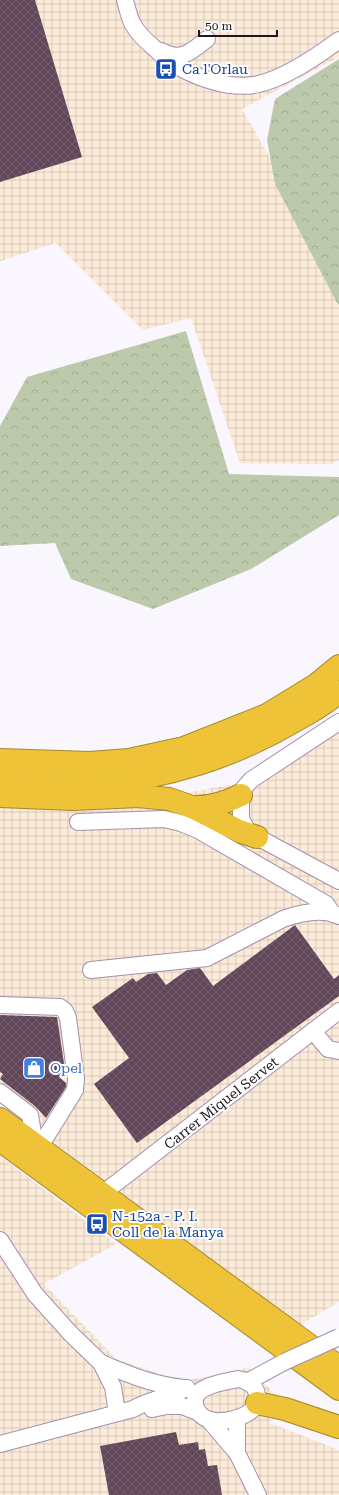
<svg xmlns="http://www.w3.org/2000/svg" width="339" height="1495" font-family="'Roboto Serif',serif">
	<defs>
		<pattern id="industrial-grid" width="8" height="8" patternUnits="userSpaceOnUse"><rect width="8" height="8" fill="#fdebda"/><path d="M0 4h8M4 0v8" fill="none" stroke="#d8c9bb"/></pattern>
		<pattern id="forest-crowns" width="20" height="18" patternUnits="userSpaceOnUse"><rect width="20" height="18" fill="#bcc9ab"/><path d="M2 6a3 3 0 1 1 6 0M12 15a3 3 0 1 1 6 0" fill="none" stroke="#a1ac93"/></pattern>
		<pattern id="building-cross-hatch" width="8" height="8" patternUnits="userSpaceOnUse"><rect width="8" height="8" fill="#62475a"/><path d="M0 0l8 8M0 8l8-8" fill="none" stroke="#745e6e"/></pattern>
	</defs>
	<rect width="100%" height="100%" fill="#faf6fd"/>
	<g fill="url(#industrial-grid)">
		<polygon points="0,0 339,0 339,57 242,109 339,279 339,460 331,464 240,463 191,318 143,330 56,243 0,261"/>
		<polygon points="339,730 339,1302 300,1325 0,1103 0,802 148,800 272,777"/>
		<polygon points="0,1156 116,1244 44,1284 116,1359 181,1381 218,1375 249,1367 276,1396 270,1423 339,1450 339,1495 0,1495"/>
	</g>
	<g fill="url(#forest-crowns)">
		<polygon points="339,59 339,305 336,301 275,184 267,140 275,99"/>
		<polygon points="186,331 229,474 339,477 339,515 251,569 153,609 71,579 55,543 0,546 0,426 27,377"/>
	</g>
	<g fill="url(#building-cross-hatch)">
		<polygon points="0,0 35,0 82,157 0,182"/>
		<polygon points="295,925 334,979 339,975 339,996 137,1143 94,1084 129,1058 92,1007 133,978 136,982 148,974 157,973 166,985 187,970 200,968 213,986"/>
		<polygon points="0,1015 57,1017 65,1070 59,1077 66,1083 66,1087 46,1118 36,1107 0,1079 3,1074 0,1072"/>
		<polygon points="176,1432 179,1445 198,1442 199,1450 205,1449 208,1466 217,1465 222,1495 109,1495 100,1446"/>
	</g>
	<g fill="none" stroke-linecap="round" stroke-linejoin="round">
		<g stroke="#a290ad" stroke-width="18">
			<g id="minor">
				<path d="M125 0C127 8 129 16 132 23 137 32 145 40 152 46 158 51 164 58 170 62 194 77 226 89 254 85 283 80 316 57 339 40"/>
				<path d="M161 51C181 62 191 52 207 39"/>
				<polyline points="339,722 251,780 244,788 241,795 241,819 248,832 339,881"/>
				<polyline points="78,822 164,819 181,823 198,830 326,904 333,914"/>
				<path d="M91 970 207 958 283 919C300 913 322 908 339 916"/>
				<polyline points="0,1005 60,1007 65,1011 68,1018 76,1079 75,1090 39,1148"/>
				<polyline points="313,1031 328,1049 339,1051"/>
				<polyline points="0,1092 30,1115 35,1145"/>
				<polyline points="102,1194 339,1011"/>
				<polyline points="0,1240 35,1294 70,1333 101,1363 113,1387 117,1413"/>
				<path d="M101 1363C131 1375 152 1385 185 1388"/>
				<path d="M238 1379C241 1380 245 1380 247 1382 258 1386 261 1402 252 1410 243 1418 226 1422 215 1421 207 1420 201 1417 197 1410 185 1386 224 1382 238 1379Z"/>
				<polyline points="247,1382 284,1362"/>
				<polyline points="152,1409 167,1406 182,1406 198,1412"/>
				<polyline points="209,1420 237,1453 258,1495"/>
				<path d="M0 1444 133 1409C150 1399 170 1397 187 1388"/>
				<polyline points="237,1453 237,1418"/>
			</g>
		</g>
		<g stroke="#a58730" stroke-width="24">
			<g id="highway">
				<polyline points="0,760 90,763 129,760 184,748 267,715 316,685 339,666"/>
				<path d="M0 780C30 781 61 785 91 784 164 780 236 756 298 719 313 711 326 703 339 692"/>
				<polyline points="0,796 73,799 138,796 169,799 192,807 239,831 257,837"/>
				<path d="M192 807C210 808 225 803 241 795"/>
				<polyline points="0,1119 339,1367"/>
				<polyline points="0,1140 339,1389"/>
				<polyline points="257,1403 285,1409 339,1427"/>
			</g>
		</g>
		<use href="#minor" stroke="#fff" stroke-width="16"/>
		<use href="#highway" stroke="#eec338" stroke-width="22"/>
		<g stroke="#a290ad" stroke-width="18" stroke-linecap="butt">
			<polyline id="minor-bridge" points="284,1362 339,1337"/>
		</g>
		<use href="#minor-bridge" stroke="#fff" stroke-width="16"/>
	</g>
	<defs>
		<g id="bus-square" transform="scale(1.15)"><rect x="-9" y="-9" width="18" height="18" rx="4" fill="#1a4fb4" stroke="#fff"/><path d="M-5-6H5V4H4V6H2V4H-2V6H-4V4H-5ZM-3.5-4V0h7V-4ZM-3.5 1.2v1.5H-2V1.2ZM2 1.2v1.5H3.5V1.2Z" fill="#fff"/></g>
		<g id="shop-square" transform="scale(1.15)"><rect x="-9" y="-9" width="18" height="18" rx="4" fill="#3f7fe0" stroke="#fff"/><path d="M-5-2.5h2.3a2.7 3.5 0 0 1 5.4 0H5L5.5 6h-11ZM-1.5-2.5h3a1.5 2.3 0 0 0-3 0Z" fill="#fff"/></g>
	</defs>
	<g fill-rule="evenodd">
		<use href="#bus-square" x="166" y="69"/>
		<use href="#shop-square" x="34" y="1068"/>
		<use href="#bus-square" x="97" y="1224"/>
	</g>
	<g text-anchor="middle" stroke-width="4" stroke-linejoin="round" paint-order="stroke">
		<g font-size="14" fill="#164399" stroke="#fff" text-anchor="start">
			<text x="182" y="74">Ca l'Orlau</text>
			<text x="112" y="1221">N-152a - P. I.<tspan x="112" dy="16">Coll de la Manya</tspan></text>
		</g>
		<g font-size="14" fill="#366cbe" stroke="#fff" text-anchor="start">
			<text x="50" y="1073">Opel</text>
		</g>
		<g font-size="14" fill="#1d1721" stroke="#fff">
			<text transform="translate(221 1103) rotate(-38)" y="5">Carrer Miquel Servet</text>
		</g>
	</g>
	<path d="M199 30v6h78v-6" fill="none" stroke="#1d1721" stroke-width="2"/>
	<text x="205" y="30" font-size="12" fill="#1d1721" stroke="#ffffff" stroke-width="3" paint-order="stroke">50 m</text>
</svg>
